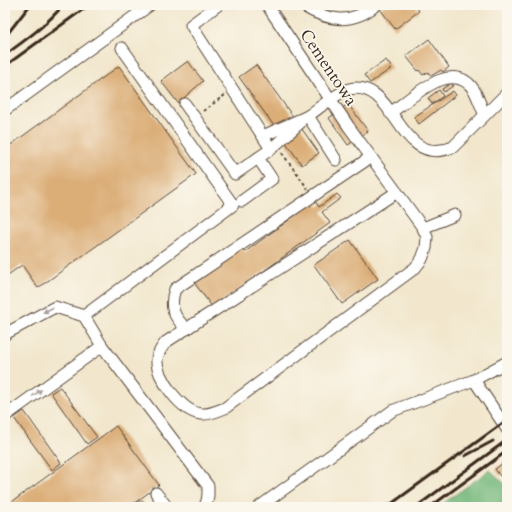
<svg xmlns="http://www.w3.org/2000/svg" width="512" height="512" font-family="Cardo,serif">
	<rect width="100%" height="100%" fill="#fbf7ec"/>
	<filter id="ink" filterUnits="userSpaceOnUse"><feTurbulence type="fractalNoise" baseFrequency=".025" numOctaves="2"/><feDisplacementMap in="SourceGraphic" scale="8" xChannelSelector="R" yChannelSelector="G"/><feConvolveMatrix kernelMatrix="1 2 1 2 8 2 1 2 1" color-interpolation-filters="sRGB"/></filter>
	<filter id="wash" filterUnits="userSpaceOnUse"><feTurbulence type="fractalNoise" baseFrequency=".012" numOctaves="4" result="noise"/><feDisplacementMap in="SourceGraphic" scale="16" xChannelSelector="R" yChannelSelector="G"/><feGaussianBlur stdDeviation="0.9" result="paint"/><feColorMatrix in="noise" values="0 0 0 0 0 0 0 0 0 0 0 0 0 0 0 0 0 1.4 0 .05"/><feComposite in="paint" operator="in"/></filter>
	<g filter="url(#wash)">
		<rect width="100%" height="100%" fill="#f2e7cd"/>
		<polygon fill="#74b87c" stroke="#58714d" points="490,470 507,486 507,507 438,507"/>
		<g id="blocks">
			<g fill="#dbae78">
				<polygon points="385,5 415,5 419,11 395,29 380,9"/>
				<polygon points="429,39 449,67 443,72 441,70 431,76 428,72 423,75 419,70 418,71 406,56"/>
				<polygon points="386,60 392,68 370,83 364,75"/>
				<polygon points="188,61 203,81 178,103 161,81"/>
				<polygon points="256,65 319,153 302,165 239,77"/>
				<polygon points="119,66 196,174 38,288 22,265 5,277 5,149"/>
				<polygon points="451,83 453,86 444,92 442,89"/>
				<polygon points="439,90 443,96 432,104 428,98"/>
				<polygon points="453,91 456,95 419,124 414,117"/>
				<polygon points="348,104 368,131 348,145 329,118"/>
				<polygon points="337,194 341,198 322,212 330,223 213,308 193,281 241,246 245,252 315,201 319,207"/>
				<polygon points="350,240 378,279 342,304 314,265"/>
				<polygon points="60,387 97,437 87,444 51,393"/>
				<polygon points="24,411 61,463 52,470 14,418"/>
				<polygon points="116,426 159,485 129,507 5,507"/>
				<polygon points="506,461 507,471 500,476 495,469"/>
				<polygon points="141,500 147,507 131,507"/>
			</g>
		</g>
	</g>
	<g filter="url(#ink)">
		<use href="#blocks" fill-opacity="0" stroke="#564638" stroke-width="1"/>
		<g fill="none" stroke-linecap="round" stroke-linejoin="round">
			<g stroke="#564638" stroke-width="13">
				<g id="minor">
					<path d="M267 5 349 127 423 228 427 237 426 248 422 259 415 268 225 408C217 411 209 415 201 414 182 412 155 377 157 359 158 352 162 347 166 342L397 192"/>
					<path d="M302 5C328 22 352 25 376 5"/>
					<polyline points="185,104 235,174 271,149 191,25 218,5"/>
					<polyline points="5,110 150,5"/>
					<path d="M390 113C411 99 452 57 474 90 478 97 481 107 485 115"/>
					<polyline points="263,136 308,116"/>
					<polyline points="271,149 300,123"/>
					<path d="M336 160 308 116C318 109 338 92 349 89 397 78 397 170 453 147L507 93"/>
					<polyline points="242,201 272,179 258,158"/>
					<polyline points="423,228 455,215"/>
					<polyline points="84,316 233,205 122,48"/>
					<path d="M187 329C173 317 169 306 175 289L371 157"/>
					<path d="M5 334 55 307 84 316 102 346 208 486C208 493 209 501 204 507"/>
					<polyline points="474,380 507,362"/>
					<polyline points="5,416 102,346"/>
					<polyline points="156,493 167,507"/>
					<polyline points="259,507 392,411 474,380 507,429"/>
				</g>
			</g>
			<g stroke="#564638" stroke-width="2" stroke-dasharray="3 3" stroke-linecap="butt">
				<polyline points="203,111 225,95"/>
				<polyline points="282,153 308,189"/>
			</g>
			<use href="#minor" stroke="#fff" stroke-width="11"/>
			<g stroke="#3b2a1e" stroke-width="3">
				<polyline points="5,37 30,5"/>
				<path d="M5 55C25 40 47 25 63 5"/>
				<polyline points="5,66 89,5"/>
				<polyline points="465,456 493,441"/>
				<polyline points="387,507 507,420"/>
				<polyline points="416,507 507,440"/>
				<polyline points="430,507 507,451"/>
			</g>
		</g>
		<defs><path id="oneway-solid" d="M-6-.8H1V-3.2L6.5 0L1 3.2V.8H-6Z"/></defs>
		<g fill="#a79f9a">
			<use href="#oneway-solid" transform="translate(48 310) rotate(152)"/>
			<use href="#oneway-solid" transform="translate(37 393) rotate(-35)"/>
		</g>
	</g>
	<g text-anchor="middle" stroke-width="3.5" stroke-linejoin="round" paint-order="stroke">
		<g font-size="17" fill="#3b2a1e" stroke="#fbf7ec">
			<text transform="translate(329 67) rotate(56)" y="6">Cementowa</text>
		</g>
	</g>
	<rect width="512" height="512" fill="none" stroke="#fbf7ec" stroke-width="20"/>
</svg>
